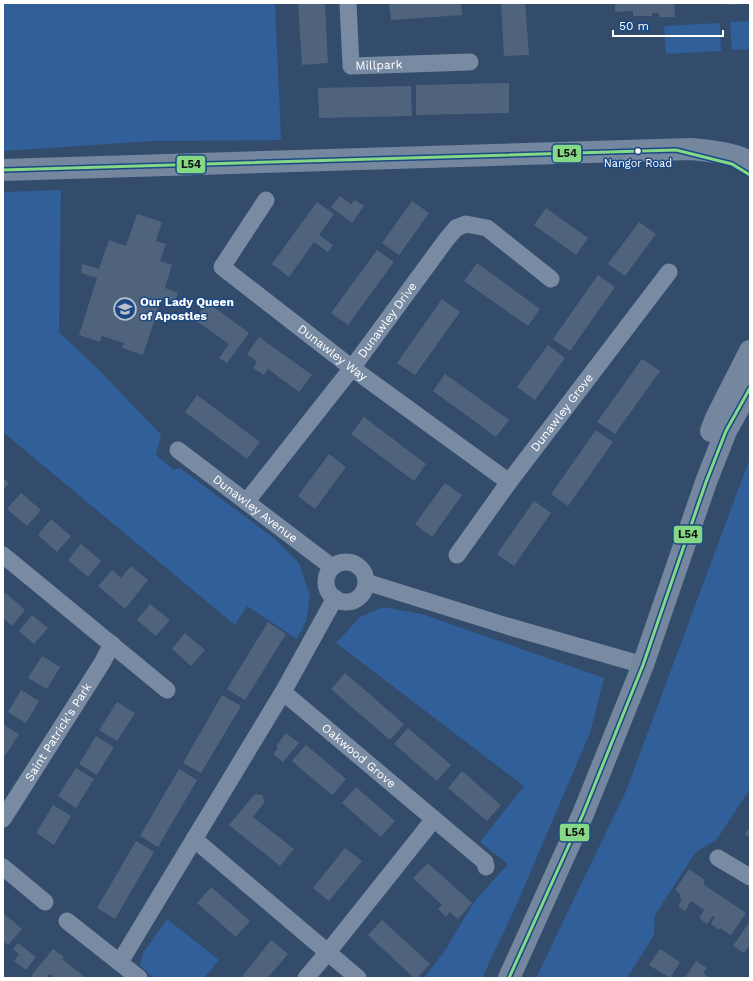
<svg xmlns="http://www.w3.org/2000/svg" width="753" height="981" font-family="'Work Sans',sans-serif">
	<rect width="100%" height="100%" fill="#334c6c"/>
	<g fill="#305f9a">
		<polygon points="3,3 275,3 281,140 153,141 3,151"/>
		<polygon points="750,21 750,49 732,50 730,22"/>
		<polygon points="720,23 721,51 666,54 664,26"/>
		<polygon points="61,190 59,332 100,371 161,435 156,455 174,470 180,468 275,539 299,563 310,596 306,621 297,639 247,606 235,625 3,432 3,192"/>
		<polygon points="750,458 750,789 717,839 695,853 655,915 654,935 627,978 536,978 626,791"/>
		<polygon points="383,607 422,614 604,678 590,733 516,906 482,978 424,978 444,952 474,902 508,864 480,842 524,786 336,643 360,617"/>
		<polygon points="167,919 219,960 204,978 154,978 140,966 143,953"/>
	</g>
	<g fill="#4f637c">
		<polygon points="298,3 325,3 328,63 302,65"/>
		<polygon points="389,3 461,3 462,15 391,20"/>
		<polygon points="501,3 525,3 529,55 504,56"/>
		<polygon points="615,3 674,3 675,17 659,17 659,13 652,13 652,16 633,16 633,11 615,12"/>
		<polygon points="727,3 744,3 744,4 727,5"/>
		<polygon points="509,83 509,113 416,115 416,85"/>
		<polygon points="411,86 412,116 319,118 318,88"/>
		<polygon points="340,196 351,204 355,200 364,206 352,223 331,207"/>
		<polygon points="412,201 429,213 399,255 382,243"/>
		<polygon points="317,202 334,214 319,235 333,245 328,252 314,242 289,277 272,264"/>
		<polygon points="546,208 588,238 576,255 534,225"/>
		<polygon points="137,214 162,222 156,241 166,244 160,261 172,265 165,288 178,293 175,302 162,297 143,355 122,348 124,343 102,336 100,342 79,335 97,278 81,273 82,264 99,269 109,240 126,246"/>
		<polygon points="639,222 656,234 625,276 608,264"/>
		<polygon points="377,250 394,262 348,325 331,313"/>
		<polygon points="477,263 540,309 528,326 464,281"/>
		<polygon points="598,275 615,287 570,351 553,339"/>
		<polygon points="442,299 460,312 415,375 397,363"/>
		<polygon points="207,302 249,333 227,363 219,358 229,344 195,320"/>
		<polygon points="259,337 312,375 299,392 268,369 264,375 253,368 257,362 247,354"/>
		<polygon points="548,345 565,358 535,400 517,387"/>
		<polygon points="642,359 660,371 615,434 597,422"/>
		<polygon points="445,374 509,420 496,437 433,391"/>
		<polygon points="197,395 260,442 247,459 185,412"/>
		<polygon points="364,417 426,464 414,481 351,434"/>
		<polygon points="596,430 613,442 568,506 551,494"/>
		<polygon points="329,454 346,467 315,509 298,496"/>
		<polygon points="3,478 9,483 3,491"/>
		<polygon points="445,483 462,495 432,537 415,524"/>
		<polygon points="21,493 41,510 27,526 7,509"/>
		<polygon points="534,501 551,513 514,566 497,554"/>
		<polygon points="51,519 71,536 57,552 38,535"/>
		<polygon points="81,544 101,561 88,577 68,560"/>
		<polygon points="131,566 148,580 125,609 98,586 112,570 121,578"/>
		<polygon points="6,593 25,610 12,626 3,618 3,596"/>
		<polygon points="150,604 170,620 156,636 137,620"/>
		<polygon points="32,615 48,628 34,644 19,631"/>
		<polygon points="268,622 286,634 245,700 227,689"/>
		<polygon points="185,633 205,650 191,666 172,649"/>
		<polygon points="42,656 60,667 47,689 28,678"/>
		<polygon points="345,673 404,724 390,740 331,689"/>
		<polygon points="21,690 39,701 26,723 8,712"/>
		<polygon points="222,695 241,706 201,773 183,763"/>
		<polygon points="117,702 135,713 117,741 99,730"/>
		<polygon points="3,724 19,734 5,756 3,755"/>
		<polygon points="408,728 451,765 437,781 394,744"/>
		<polygon points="286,733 299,743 283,762 273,754 278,748 276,746"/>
		<polygon points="96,736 114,747 97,775 79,764"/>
		<polygon points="306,745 346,779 332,795 292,761"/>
		<polygon points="76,768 94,779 76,808 58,796"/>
		<polygon points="179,769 197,780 158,847 140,836"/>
		<polygon points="462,771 501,805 487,821 448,788"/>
		<polygon points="356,787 395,821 381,837 342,803"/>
		<polygon points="256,794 262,795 264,800 264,803 253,817 294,849 280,866 229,825 254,795"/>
		<polygon points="53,805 71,816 54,845 36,833"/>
		<polygon points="750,827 750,838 745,834"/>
		<polygon points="136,841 154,852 115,919 97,908"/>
		<polygon points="345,848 362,861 329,901 313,888"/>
		<polygon points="428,863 472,903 458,919 450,912 446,917 438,909 442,905 413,878"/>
		<polygon points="689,869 705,880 703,884 746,913 731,935 720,928 719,930 711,924 715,917 713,916 707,924 699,918 704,910 691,901 685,911 678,906 682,900 679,898 681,895 675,890"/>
		<polygon points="211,887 250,921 236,937 197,903"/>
		<polygon points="3,913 22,929 8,945 3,941"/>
		<polygon points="382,920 430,964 417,978 414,978 368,935"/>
		<polygon points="748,924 750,925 750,947 749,946 744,953 733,946"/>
		<polygon points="271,940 288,954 271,974 268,978 241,978"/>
		<polygon points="18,943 36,957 26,970 14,961 19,954 13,949"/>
		<polygon points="53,949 64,957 62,959 86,978 56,978 50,974 46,978 34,978 31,976"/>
		<polygon points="660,949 680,962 670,978 649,965"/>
		<polygon points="696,961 707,968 703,973 710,978 685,978"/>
	</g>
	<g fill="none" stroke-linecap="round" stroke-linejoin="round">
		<g stroke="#798ba2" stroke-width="17">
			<path id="s1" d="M348 3 351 66 470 62"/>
			<path id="s2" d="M266 200 222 267 352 368 509 482"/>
			<path id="s3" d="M178 450 332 567"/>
			<path id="s4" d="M247 501 352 368 446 240 456 228 466 224 487 228 551 279"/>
			<polyline points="3,555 167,690"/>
			<path id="s5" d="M457 555 509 482 669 272"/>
			<circle cx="346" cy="582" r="20"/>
			<polyline points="366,582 507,626 643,665"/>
			<path id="s6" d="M283 692 485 862 486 867"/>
			<path id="s7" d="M3 819 102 663 112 644"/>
			<polyline points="194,839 358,978"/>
			<polyline points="718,858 750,877"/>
			<polyline points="3,867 45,902"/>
			<polyline points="67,921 139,978"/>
			<polyline points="120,962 283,692 335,598"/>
			<polyline points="306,978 328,952 434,819"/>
		</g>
		<g stroke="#74879e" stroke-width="22">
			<path d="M3 170 691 149C710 151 733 153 750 162"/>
			<polyline points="711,431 716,418 750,351"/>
			<polyline points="509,978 583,814 643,665 706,482 726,431 750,388"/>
		</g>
		<g stroke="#1c4983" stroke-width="6">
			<g id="bus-1">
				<polyline points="3,170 676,150 732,164 750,175"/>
				<polyline points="509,978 583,814 643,665 706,482 726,431 750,388"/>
			</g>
		</g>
		<use href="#bus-1" stroke="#84d886" stroke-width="3"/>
	</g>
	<defs>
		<g id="school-ring" transform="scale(1.15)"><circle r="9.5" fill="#1c4983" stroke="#b8c0cc" stroke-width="1.5"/><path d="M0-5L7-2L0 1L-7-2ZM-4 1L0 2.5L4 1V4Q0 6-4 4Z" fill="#b8c0cc"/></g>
	</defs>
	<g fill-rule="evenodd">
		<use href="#school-ring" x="125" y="309"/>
	</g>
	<circle fill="#fff" stroke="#1c4983" stroke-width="1.5" cx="638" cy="151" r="3.5"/>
	<g text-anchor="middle" stroke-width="3" stroke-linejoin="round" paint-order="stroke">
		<g font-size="11" fill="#fff" stroke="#1c4983">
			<text x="638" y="167">Nangor Road</text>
		</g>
		<g font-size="12" fill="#fff" stroke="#1c4983">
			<text dy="4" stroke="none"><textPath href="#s1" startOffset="91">Millpark</textPath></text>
			<text dy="4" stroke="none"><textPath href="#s4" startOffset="229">Dunawley Drive</textPath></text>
			<text dy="4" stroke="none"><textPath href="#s2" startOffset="220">Dunawley Way</textPath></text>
			<text dy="4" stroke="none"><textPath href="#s5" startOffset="177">Dunawley Grove</textPath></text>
			<text dy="4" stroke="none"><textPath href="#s3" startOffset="97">Dunawley Avenue</textPath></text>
			<text dy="4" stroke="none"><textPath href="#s7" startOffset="103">Saint Patrick's Park</textPath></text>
			<text dy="4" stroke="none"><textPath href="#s6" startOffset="99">Oakwood Grove</textPath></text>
		</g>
		<g font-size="12" font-weight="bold" fill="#fff" stroke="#1c4983" text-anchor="start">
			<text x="140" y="306">Our Lady Queen<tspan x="140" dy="14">of Apostles</tspan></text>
		</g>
	</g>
	<g stroke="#1c4983" stroke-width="1.5">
		<rect x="552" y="144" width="30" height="19" rx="4" fill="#84d886"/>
		<rect x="176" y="155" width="30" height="19" rx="4" fill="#84d886"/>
		<rect x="673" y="525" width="30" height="19" rx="4" fill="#84d886"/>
		<rect x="559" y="823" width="31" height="19" rx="4" fill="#84d886"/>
	</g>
	<g font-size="11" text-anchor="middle" font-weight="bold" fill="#111">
		<text x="567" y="157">L54</text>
		<text x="191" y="168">L54</text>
		<text x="688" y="538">L54</text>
		<text x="575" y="836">L54</text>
	</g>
	<rect width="753" height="981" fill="none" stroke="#ffffff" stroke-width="8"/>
	<path d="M613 30v6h110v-6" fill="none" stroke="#ffffff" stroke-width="2"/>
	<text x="619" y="30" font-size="12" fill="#ffffff" stroke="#1c4983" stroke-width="3" paint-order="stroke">50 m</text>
</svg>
